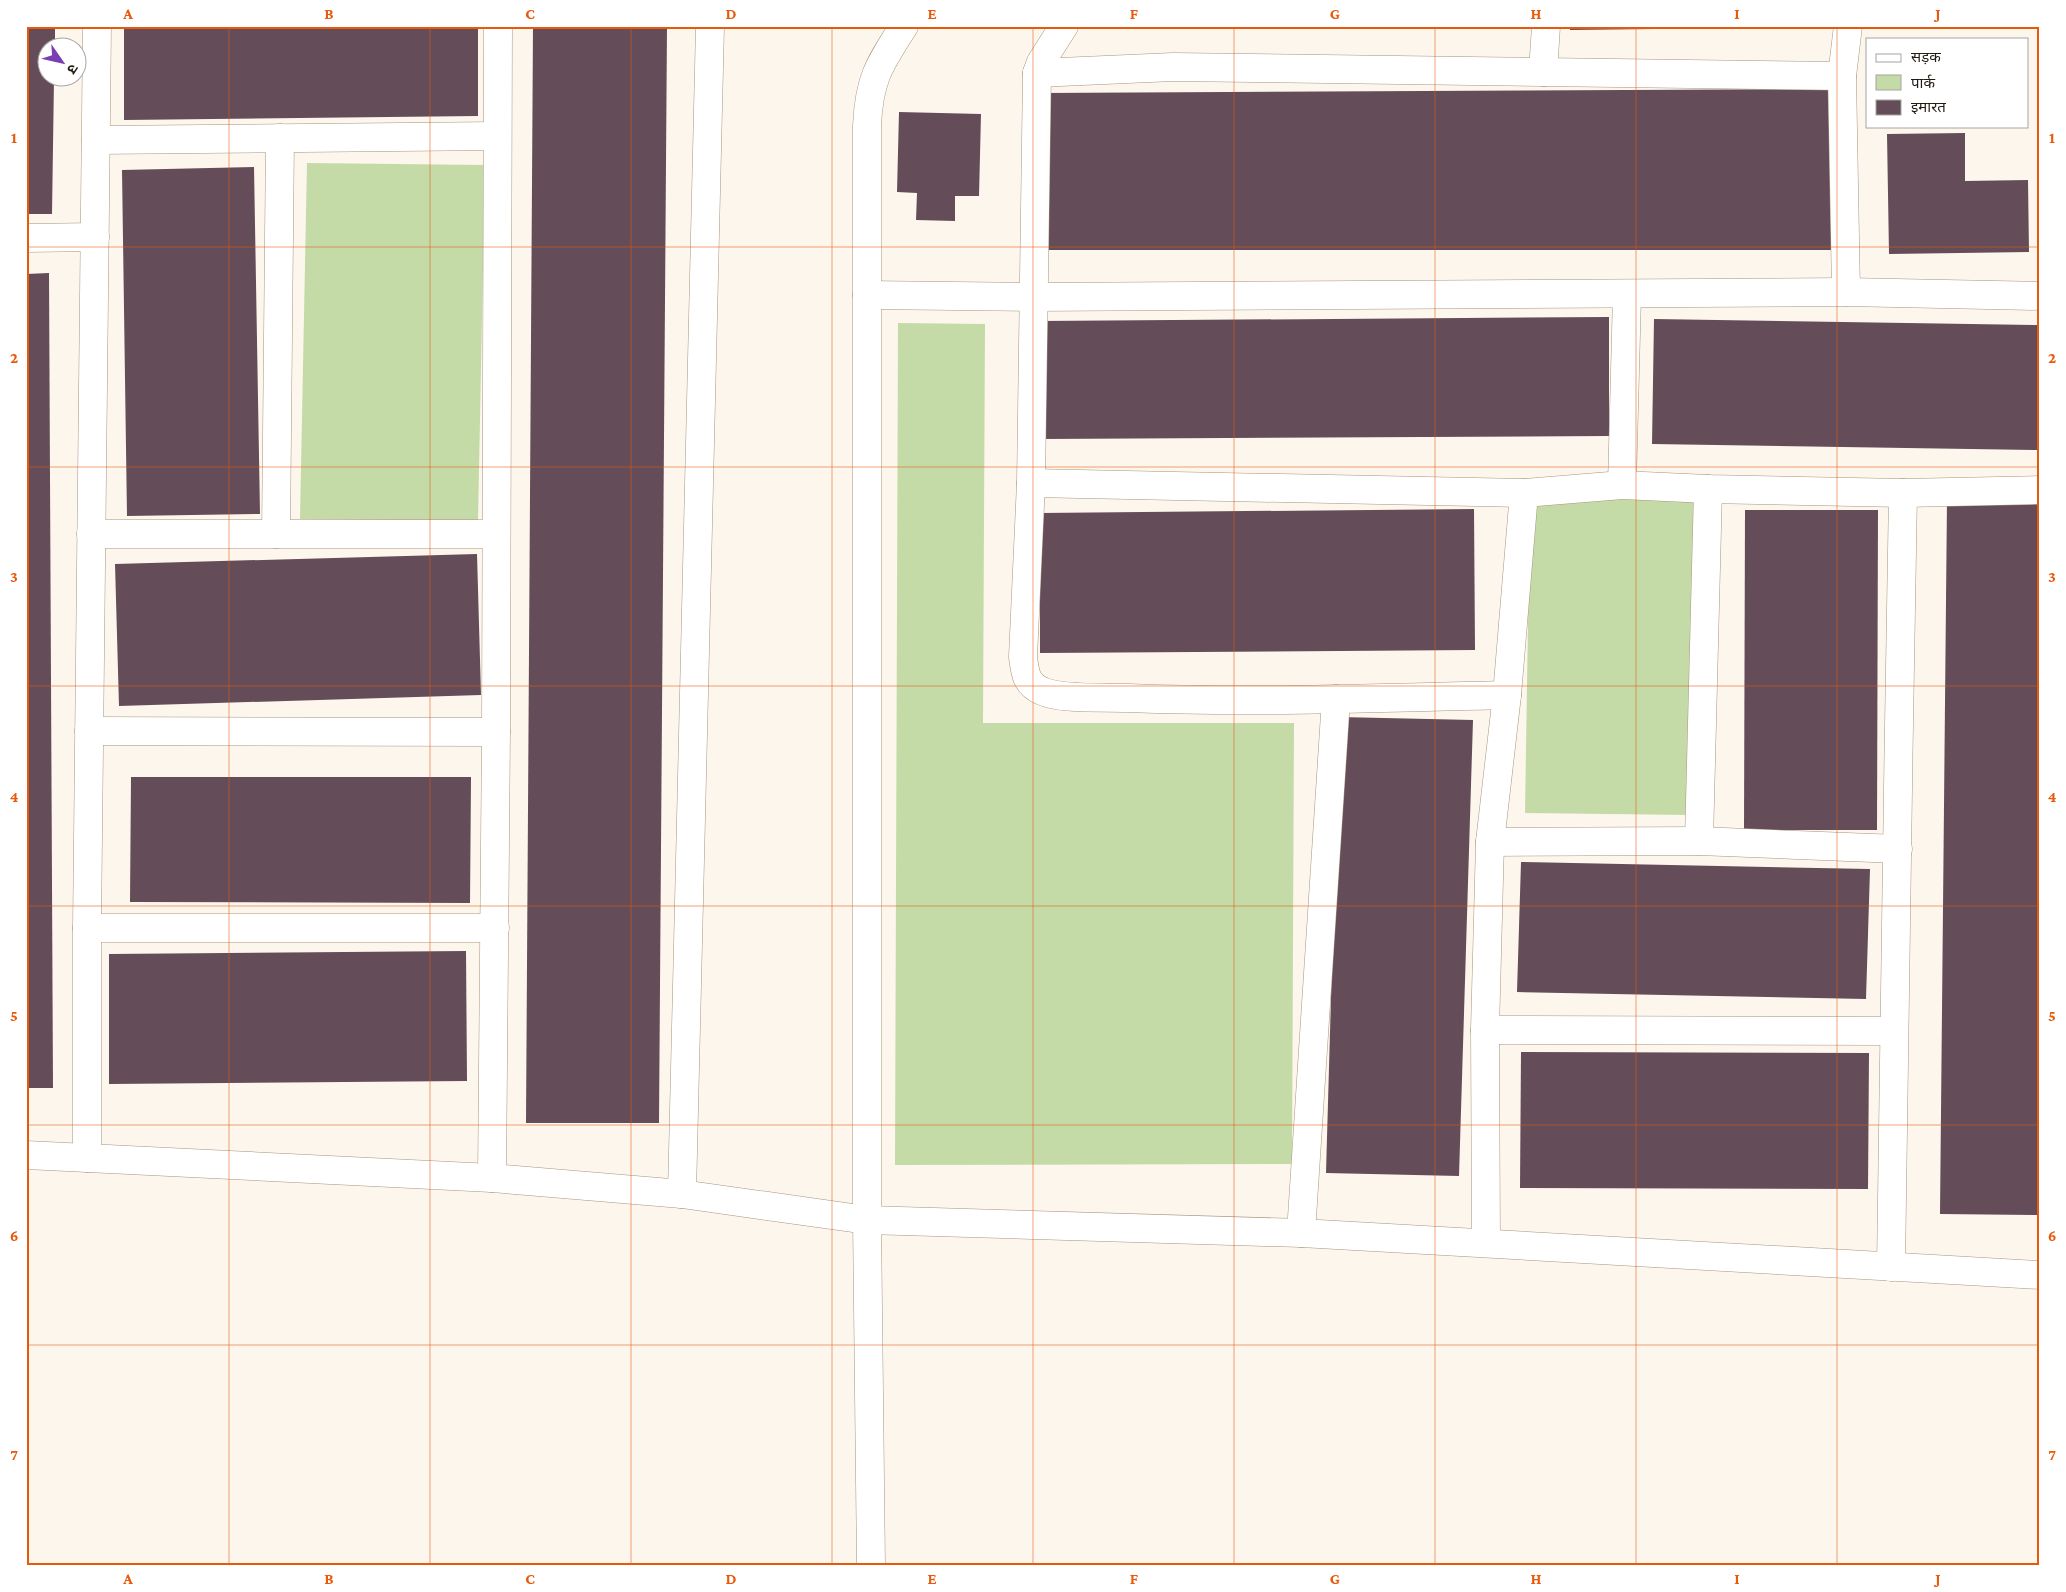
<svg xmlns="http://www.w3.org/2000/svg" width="2066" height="1592" font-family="'Crimson Pro','Noto Sans Devanagari',serif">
	<rect width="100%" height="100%" fill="#fdf6ec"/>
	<g fill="#c4dba7">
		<polygon points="307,163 485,165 478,521 300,519"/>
		<polygon points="898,323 985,324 983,723 1294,723 1292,1164 895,1165"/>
		<polygon points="1530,496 1694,498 1690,815 1525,813"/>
	</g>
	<g fill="#654c59">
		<polygon points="26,26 55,26 55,48 48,48 48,78 54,78 52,214 26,214"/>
		<polygon points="124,26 478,26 478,116 124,120"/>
		<polygon points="533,26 667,26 659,1123 526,1123"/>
		<polygon points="1570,26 1738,26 1738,28 1570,30"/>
		<polygon points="1835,89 1839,250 1041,250 1041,93"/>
		<polygon points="899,112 981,114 979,196 955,196 955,221 916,220 917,193 897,192"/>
		<polygon points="1965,133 1965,181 2028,180 2029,252 1889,254 1887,134"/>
		<polygon points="254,167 260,514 127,516 122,170"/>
		<polygon points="49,273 53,1088 26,1088 26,274"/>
		<polygon points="1609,317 1609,436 1041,439 1041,321"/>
		<polygon points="1654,319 2040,325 2040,450 1652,444"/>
		<polygon points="1947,500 2040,500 2040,1215 1940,1214"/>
		<polygon points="1474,509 1475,650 1040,653 1040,513"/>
		<polygon points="1745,510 1878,510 1877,830 1744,830"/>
		<polygon points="477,554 481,695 119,706 115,564"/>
		<polygon points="1339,717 1473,720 1459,1176 1326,1173"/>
		<polygon points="131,777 471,777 470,903 130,902"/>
		<polygon points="1521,862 1870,869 1866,999 1517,992"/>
		<polygon points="466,951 467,1081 109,1084 109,954"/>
		<polygon points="1521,1052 1869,1053 1868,1189 1520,1188"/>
	</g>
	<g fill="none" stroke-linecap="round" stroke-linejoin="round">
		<g stroke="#a6967f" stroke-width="29">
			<g id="minor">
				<path d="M1064 26 1041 62 1037 73 1031 483 1023 657C1025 673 1026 684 1042 691 1061 700 1106 697 1128 698 1255 703 1381 698 1507 695"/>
				<polyline points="1543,72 1546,26"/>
				<polyline points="1037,73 1173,67 1842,76"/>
				<polyline points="96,140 497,136"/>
				<polyline points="26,238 95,237"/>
				<polyline points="1846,292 1842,76 1848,26"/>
				<polyline points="867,295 1032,297 1846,292 2040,296"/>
				<polyline points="1031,483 1524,493 1622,485 1708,489 1903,493 2040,490"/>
				<polyline points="1622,485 1627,295"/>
				<polyline points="91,534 496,534"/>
				<polyline points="276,534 280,138"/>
				<polyline points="89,731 496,732"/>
				<polyline points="1699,841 1708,489"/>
				<polyline points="1490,842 1699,841 1898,849"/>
				<polyline points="87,928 495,928"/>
				<polyline points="1485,1030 1893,1031"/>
				<polyline points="26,1155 492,1178 682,1194 867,1220 1301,1233 2040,1275"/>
				<polyline points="87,1158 87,928 97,26"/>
				<polyline points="492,1178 496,732 498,26"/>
				<polyline points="682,1194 710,26"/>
				<polyline points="1301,1233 1336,699"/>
				<polyline points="1486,1243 1485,1030 1490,842 1507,695 1524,493"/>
				<path d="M1891 1267C1893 1009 1899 751 1903 493"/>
				<path d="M871 1566 867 1220V126C869 79 879 65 904 26"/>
			</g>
		</g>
		<use href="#minor" stroke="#fff" stroke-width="28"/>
	</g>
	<path fill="none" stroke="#e8590c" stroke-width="1" stroke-opacity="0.55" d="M229 26V1566M430 26V1566M631 26V1566M832 26V1566M1033 26V1566M1234 26V1566M1435 26V1566M1636 26V1566M1837 26V1566M26 247H2040M26 467H2040M26 686H2040M26 906H2040M26 1125H2040M26 1345H2040"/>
	<rect width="2066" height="1592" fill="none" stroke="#ffffff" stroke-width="55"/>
	<rect x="1866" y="38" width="162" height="90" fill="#ffffff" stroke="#a7a4a0"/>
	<rect x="1876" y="54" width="25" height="8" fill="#ffffff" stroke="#a7a4a0"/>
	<text x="1911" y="62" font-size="15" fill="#221b12">सड़क</text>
	<rect x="1876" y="75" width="25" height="15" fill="#c4dba7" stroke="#a7a4a0"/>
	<text x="1911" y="88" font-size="15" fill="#221b12">पार्क</text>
	<rect x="1876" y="100" width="25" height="15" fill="#654c59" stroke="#a7a4a0"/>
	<text x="1911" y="112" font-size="15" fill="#221b12">इमारत</text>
	<g transform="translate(62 62) rotate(124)"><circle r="24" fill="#ffffff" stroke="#a7a4a0"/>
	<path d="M0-4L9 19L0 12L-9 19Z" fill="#783eb4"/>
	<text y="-8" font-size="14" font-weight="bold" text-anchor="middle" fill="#221b12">उ</text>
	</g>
	<rect x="28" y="28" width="2010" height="1536" fill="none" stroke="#e8590c" stroke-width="2"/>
	<g font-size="16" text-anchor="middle" font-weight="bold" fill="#e8590c">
		<text x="128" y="19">A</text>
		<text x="329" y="19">B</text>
		<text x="530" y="19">C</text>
		<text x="731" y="19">D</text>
		<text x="932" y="19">E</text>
		<text x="1134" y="19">F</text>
		<text x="1335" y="19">G</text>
		<text x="1536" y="19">H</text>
		<text x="1737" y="19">I</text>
		<text x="1938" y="19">J</text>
		<text x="14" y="143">1</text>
		<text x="2052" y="143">1</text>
		<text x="14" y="363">2</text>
		<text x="2052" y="363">2</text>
		<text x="14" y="582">3</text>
		<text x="2052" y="582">3</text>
		<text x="14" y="802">4</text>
		<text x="2052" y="802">4</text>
		<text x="14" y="1021">5</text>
		<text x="2052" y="1021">5</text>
		<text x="14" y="1241">6</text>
		<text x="2052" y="1241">6</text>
		<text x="14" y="1460">7</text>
		<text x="2052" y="1460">7</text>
		<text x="128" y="1584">A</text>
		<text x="329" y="1584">B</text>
		<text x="530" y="1584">C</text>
		<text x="731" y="1584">D</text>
		<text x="932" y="1584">E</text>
		<text x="1134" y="1584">F</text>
		<text x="1335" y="1584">G</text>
		<text x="1536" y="1584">H</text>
		<text x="1737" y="1584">I</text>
		<text x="1938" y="1584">J</text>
	</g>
</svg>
